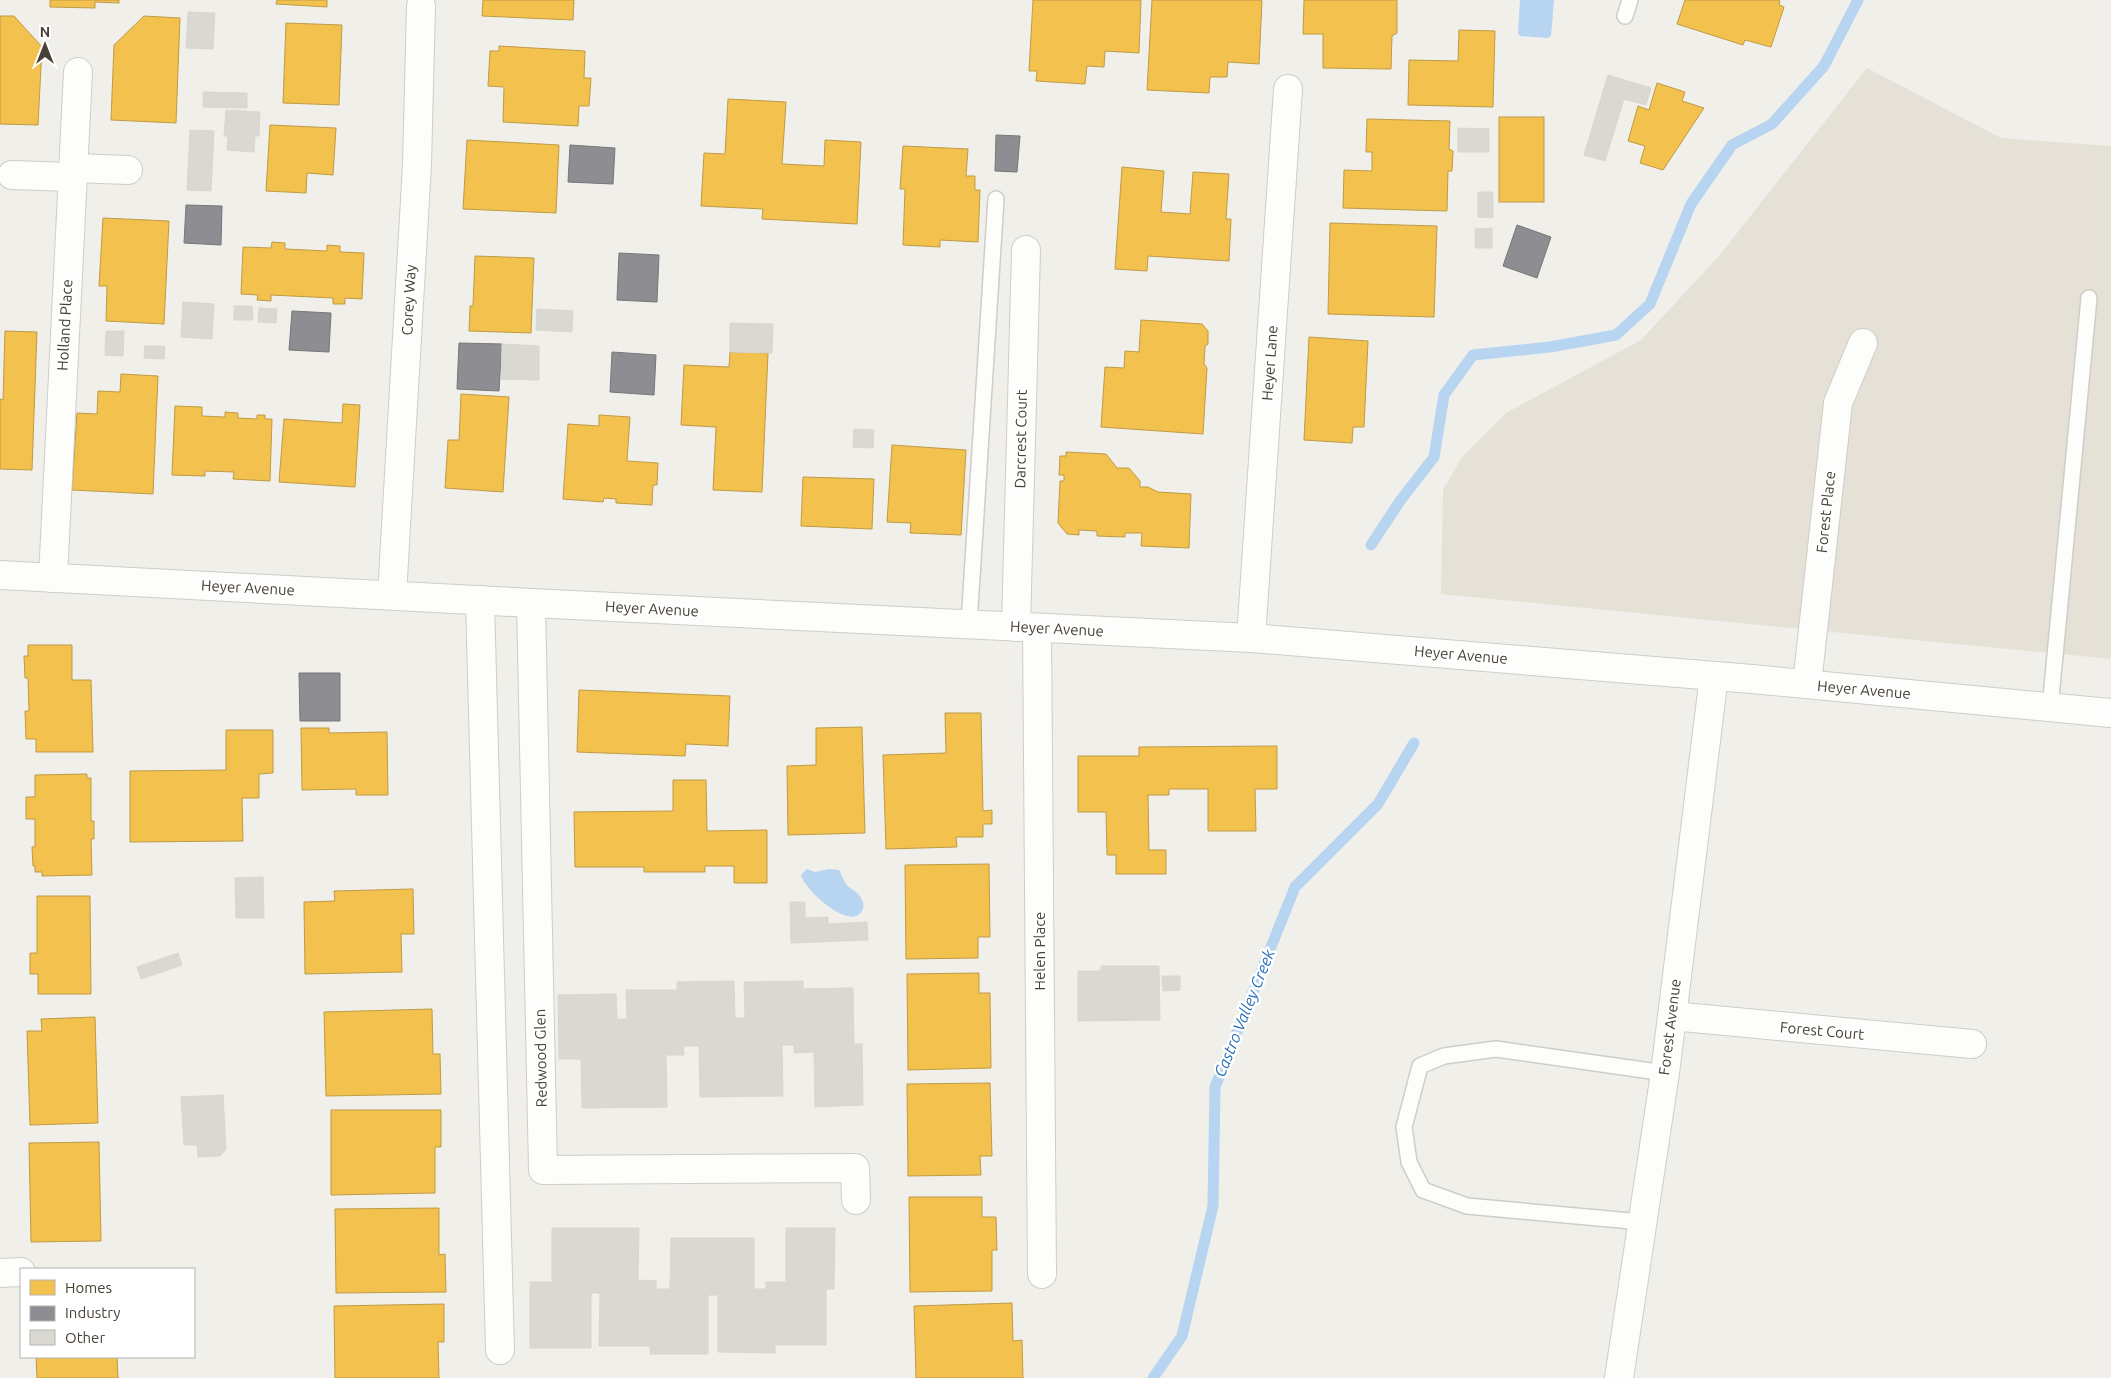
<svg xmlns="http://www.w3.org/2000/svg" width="2111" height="1378" font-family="Ubuntu,sans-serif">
	<rect width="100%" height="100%" fill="#f0efea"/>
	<polygon fill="#e5e1d6" points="1867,68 2001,138 2111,146 2111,659 1441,594 1443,490 1462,457 1506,413 1641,340 1719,256"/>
	<g fill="#b7d4f1">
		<polygon points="1520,0 1554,0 1551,36 1548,38 1520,36 1518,33"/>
		<path d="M807 869 815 872 829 869 839 870C842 875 843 880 846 884 851 890 859 892 862 900 864 904 864 907 862 911 850 932 804 889 801 875Z"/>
	</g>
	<g fill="#f2c14e" stroke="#bf9b46">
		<polygon points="50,0 119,0 119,3 95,2 95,8 50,7"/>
		<polygon points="277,0 327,0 327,7 276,4"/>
		<polygon points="483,0 574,0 573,20 482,16"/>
		<polygon points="1033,0 1141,0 1139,53 1105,51 1104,67 1087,66 1085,84 1036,81 1037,71 1029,71"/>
		<polygon points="1152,0 1261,0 1262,1 1259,64 1228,62 1227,77 1210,77 1209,93 1147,90"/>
		<polygon points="1304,0 1397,0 1397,33 1392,36 1391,69 1323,68 1323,34 1303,34"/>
		<polygon points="1685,0 1778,0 1780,1 1779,5 1784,7 1771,47 1745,40 1743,45 1677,24"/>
		<polygon points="0,16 14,16 42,47 38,125 0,124"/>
		<polygon points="144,16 180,18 176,123 111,120 114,45"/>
		<polygon points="286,23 342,25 339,105 283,103"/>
		<polygon points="1459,30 1495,31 1493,107 1408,105 1409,60 1458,61"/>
		<polygon points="499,46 585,51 584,78 591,78 589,106 579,106 578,126 503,122 504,87 488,86 490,51 499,51"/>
		<polygon points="1657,83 1685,92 1682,101 1704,108 1663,170 1640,163 1645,146 1628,141 1638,106 1649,110"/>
		<polygon points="728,99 786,102 782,164 824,166 825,140 861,142 857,224 762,219 763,209 701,206 704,153 725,154"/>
		<rect x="1499" y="117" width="45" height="85"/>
		<polygon points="1367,119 1450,121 1449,149 1453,151 1452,171 1448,171 1447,211 1343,208 1344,170 1372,171 1372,152 1366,152"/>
		<polygon points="270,125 336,128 333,175 307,173 306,193 266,191"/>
		<polygon points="467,140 559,145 556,213 463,209"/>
		<polygon points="903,146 968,149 966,176 975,176 975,190 980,190 978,242 940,240 940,247 903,245 905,189 900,189"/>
		<polygon points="1122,167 1164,171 1161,212 1190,214 1193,172 1229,174 1226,219 1231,219 1229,261 1148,256 1147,271 1115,269"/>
		<polygon points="103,218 169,221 164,324 106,321 107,286 99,286"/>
		<polygon points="1330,223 1437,226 1434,317 1328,314"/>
		<polygon points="272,242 285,243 285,249 327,251 327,245 340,246 340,252 364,253 362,299 345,298 345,304 333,304 333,298 271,295 271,301 257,300 258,295 241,294 243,247 271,248"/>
		<polygon points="475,256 534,258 531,333 469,331 470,306 473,306"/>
		<polygon points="1141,320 1202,324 1208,331 1208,344 1205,346 1204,364 1207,368 1203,434 1101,427 1105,367 1124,368 1125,351 1139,352"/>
		<polygon points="5,331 37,332 32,470 0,469 0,399 3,400"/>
		<polygon points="1309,337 1368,341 1364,427 1353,427 1352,443 1304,440"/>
		<polygon points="730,352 768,353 762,492 713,490 716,427 681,425 684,365 729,367"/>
		<polygon points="121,374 158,376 153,494 72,490 77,413 97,414 98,391 120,392"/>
		<polygon points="461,394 509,397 503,492 445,488 448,440 459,440"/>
		<polygon points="343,404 360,405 355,487 279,482 284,419 342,423"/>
		<polygon points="175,406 202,407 202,416 225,417 225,412 238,413 238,418 257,419 257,415 265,415 265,419 272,419 270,481 233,479 234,472 205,471 205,476 172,475"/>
		<polygon points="599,415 630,417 627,461 658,463 657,485 653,485 652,505 616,503 616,499 604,498 603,502 563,499 568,424 599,426"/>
		<polygon points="892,445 966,450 961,535 910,533 911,523 887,522"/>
		<polygon points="1066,452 1106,454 1117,468 1129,468 1140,481 1140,487 1148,487 1158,492 1191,494 1189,548 1141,546 1142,533 1125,533 1125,537 1097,536 1097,531 1079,530 1079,535 1067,534 1058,523 1060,481 1064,481 1064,475 1059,475 1060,456 1066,456"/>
		<polygon points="803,477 874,479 872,529 801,526"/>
		<polygon points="28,645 72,645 72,680 91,680 93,752 36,752 36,739 26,739 25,711 29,711 28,678 25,678 24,656 28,656"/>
		<polygon points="579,690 730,696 728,746 686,744 685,756 577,752"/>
		<polygon points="945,713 981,713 983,811 992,810 992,824 983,824 983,837 956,837 957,847 886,849 883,755 946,753"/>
		<polygon points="862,727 865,833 788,835 787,766 816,765 816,728"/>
		<polygon points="301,728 329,728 329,733 387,732 388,795 356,795 356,789 302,790"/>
		<polygon points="226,730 273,730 273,773 259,774 259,798 242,798 243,841 130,842 130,771 226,770"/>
		<polygon points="1277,746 1277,789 1255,789 1256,831 1208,831 1208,789 1169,789 1169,795 1148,795 1149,850 1166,850 1166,874 1116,874 1116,855 1107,855 1106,812 1078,812 1078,756 1139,756 1139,747"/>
		<polygon points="87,774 87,778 91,778 91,821 94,821 94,839 91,839 92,875 42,876 42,872 35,872 35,866 33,866 32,847 35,847 35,819 26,819 26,797 35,797 35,775"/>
		<polygon points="673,780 706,780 707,831 767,830 767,883 734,883 734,866 705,866 705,872 644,872 644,867 575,867 574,812 673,811"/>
		<polygon points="989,864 990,937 978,937 978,958 906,959 905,865"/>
		<polygon points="413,889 414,934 401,934 402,972 305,974 304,902 335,901 334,891"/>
		<polygon points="37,896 90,896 91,994 38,994 38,974 30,974 30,953 37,953"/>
		<polygon points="979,973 979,993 990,993 991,1068 908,1070 907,974"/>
		<polygon points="432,1009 433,1054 440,1054 441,1094 326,1096 324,1012"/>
		<polygon points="95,1017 98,1123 30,1125 27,1031 42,1031 41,1019"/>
		<polygon points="990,1083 992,1156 980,1156 981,1175 908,1176 907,1084"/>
		<polygon points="331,1110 441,1110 441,1147 435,1147 435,1193 331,1195"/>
		<polygon points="99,1142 101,1241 31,1242 29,1143"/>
		<polygon points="909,1197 982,1197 982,1217 996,1217 997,1250 992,1250 992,1291 910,1292"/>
		<polygon points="439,1208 439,1255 445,1254 446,1292 336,1293 335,1209"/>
		<polygon points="1012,1303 1013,1341 1022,1340 1023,1378 916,1378 914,1306"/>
		<polygon points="444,1304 444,1342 438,1342 439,1378 335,1378 334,1306"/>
		<polygon points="36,1357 117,1357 118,1378 37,1378"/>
	</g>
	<g fill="#8d8d92" stroke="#787676">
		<polygon points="996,135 1020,136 1017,172 995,171"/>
		<polygon points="570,145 615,148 613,184 568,182"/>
		<polygon points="186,205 222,206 221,245 184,243"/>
		<polygon points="1517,225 1551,237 1537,278 1503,266"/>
		<polygon points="619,253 659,255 657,302 617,300"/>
		<polygon points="292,311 331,313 329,352 289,350"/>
		<polygon points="459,343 502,344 499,391 457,389"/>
		<polygon points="612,352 656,355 654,395 610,392"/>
		<polygon points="299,673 340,673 340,721 300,721"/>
	</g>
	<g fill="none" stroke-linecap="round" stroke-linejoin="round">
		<g stroke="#b7d4f1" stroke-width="11">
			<polyline points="1371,545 1400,501 1434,457 1444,395 1473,355 1550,347 1616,335 1650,304 1691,204 1732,145 1772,124 1824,66 1858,0"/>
			<polyline points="1153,1378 1182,1336 1213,1206 1215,1087 1295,887 1378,804 1414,743"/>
		</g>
	</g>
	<g fill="#dad8d2" stroke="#d8d6cf">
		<polygon points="188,12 215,13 213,49 186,48"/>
		<polygon points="1608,75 1651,88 1646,105 1624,99 1605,161 1584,155"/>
		<polygon points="203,92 247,93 247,108 203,107"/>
		<polygon points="226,110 260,112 259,136 255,136 254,152 227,150 228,136 224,136"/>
		<polygon points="1458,128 1489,129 1489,152 1458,152"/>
		<polygon points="190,130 214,131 211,191 187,190"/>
		<polygon points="1478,192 1493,192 1493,218 1478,217"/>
		<polygon points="1492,228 1492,248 1475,248 1475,229"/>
		<polygon points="183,302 214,304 212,339 181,337"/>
		<polygon points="234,306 252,306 253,320 234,320"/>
		<polygon points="259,308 277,309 276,323 258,322"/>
		<polygon points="537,309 573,311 572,332 536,330"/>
		<polygon points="730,323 773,324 772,353 730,352"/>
		<polygon points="106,331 124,331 123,356 105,355"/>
		<polygon points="502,344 539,346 539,380 501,379"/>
		<polygon points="145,346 165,346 164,359 144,358"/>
		<polygon points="854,429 874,430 873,448 853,447"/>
		<polygon points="263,877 264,918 236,918 235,878"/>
		<polygon points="790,902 805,902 805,918 828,917 828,924 867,922 868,940 791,943"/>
		<polygon points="178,953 182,965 141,979 137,967"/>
		<polygon points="1101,966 1159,966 1160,1020 1078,1021 1078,971 1101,971"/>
		<polygon points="1162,976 1180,976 1180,990 1163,991"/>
		<polygon points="734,981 735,1018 745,1018 744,982 803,981 803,989 853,988 854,1044 862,1044 863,1105 815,1107 814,1052 794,1053 794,1045 782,1045 783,1096 700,1097 699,1046 683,1046 684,1055 666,1055 667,1107 582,1108 581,1059 559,1059 558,995 616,994 617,1019 627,1019 626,990 677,990 677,982"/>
		<polygon points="223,1095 226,1149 220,1156 198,1157 197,1145 184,1145 181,1097"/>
		<polygon points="552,1228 639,1228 638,1280 656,1281 656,1289 670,1289 671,1238 754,1238 754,1289 766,1289 766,1282 786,1282 786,1228 835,1228 834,1289 826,1289 826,1345 775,1345 775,1353 718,1352 718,1295 708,1295 708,1354 650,1354 650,1346 599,1346 600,1293 591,1293 591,1348 530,1348 530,1282 552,1282"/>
	</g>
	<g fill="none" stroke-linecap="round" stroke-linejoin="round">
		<g stroke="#cecdc7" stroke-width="18">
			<g id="service">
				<polyline points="1625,16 1630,0"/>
				<polyline points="969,624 996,199"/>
				<polyline points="2050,708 2089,298"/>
				<polyline points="1642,1222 1467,1206 1423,1190 1409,1162 1404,1127 1420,1066 1444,1056 1496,1049 1665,1073"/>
			</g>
		</g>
		<g stroke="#cecdc7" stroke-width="30">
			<g id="minor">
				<polyline points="73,168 128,170"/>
				<polyline points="12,175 72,177"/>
				<polyline points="53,578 78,72"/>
				<polyline points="392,595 417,165 421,6"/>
				<polyline points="480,600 500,1350"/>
				<polyline points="531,603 543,1170 855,1168 856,1200"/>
				<polyline points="1016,627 1026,250"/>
				<polyline points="1037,628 1042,1274"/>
				<polyline points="1251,638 1288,89"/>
				<polyline points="1807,684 1838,403 1863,343"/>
				<polyline points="1672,1016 1972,1044"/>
				<polyline points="0,1273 21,1272"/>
				<polyline points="1619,1378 1665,1073 1714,676"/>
			</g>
		</g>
		<g stroke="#cecdc7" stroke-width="30">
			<polyline id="tertiary" points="0,575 531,603 1251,638 1752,679 2111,713"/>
		</g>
		<use href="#service" stroke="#fdfdfc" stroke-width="15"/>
		<use href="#minor" stroke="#fdfdfc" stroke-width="28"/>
		<use href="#tertiary" stroke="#fdfdfc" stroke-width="28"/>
	</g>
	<g text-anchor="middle" stroke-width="5" stroke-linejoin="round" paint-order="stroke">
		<g font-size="15" fill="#474135" stroke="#fff">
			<text transform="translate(409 300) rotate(-87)" y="5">Corey Way</text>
			<text transform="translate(65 325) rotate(-87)" y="5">Holland Place</text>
			<text transform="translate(1270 363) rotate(-86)" y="5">Heyer Lane</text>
			<text transform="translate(1021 439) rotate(-89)" y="5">Darcrest Court</text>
			<text transform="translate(1826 512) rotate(-84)" y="5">Forest Place</text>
			<text transform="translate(248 588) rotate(3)" y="5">Heyer Avenue</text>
			<text transform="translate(652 609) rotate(3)" y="5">Heyer Avenue</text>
			<text transform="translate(1057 629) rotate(3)" y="5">Heyer Avenue</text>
			<text transform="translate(1461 655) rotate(5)" y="5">Heyer Avenue</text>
			<text transform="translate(1864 690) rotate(5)" y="5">Heyer Avenue</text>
			<text transform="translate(1040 951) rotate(-90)" y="5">Helen Place</text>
			<text transform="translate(1670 1027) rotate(-83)" y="5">Forest Avenue</text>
			<text transform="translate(1822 1031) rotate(5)" y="5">Forest Court</text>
			<text transform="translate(541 1058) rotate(-91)" y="5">Redwood Glen</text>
		</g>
		<g font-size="16" font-style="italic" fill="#286fb9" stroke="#fff">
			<text transform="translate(1244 1013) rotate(-68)" y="6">Castro Valley Creek</text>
		</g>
	</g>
	<rect x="20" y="1268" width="175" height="90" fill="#ffffff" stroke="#b5b3ae"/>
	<rect x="30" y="1280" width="25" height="15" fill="#f2c14e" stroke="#b5b3ae"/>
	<text x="65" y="1293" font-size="15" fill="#474135">Homes</text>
	<rect x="30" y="1306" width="25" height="15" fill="#8d8d92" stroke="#b5b3ae"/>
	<text x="65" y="1318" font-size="15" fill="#474135">Industry</text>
	<rect x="30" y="1330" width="25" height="15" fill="#dad8d2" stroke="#b5b3ae"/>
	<text x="65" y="1343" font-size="15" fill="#474135">Other</text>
	<g transform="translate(45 45)" stroke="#ffffff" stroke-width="4" paint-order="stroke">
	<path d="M0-4L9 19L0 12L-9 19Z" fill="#474135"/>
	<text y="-8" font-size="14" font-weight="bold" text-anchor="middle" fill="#474135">N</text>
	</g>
</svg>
